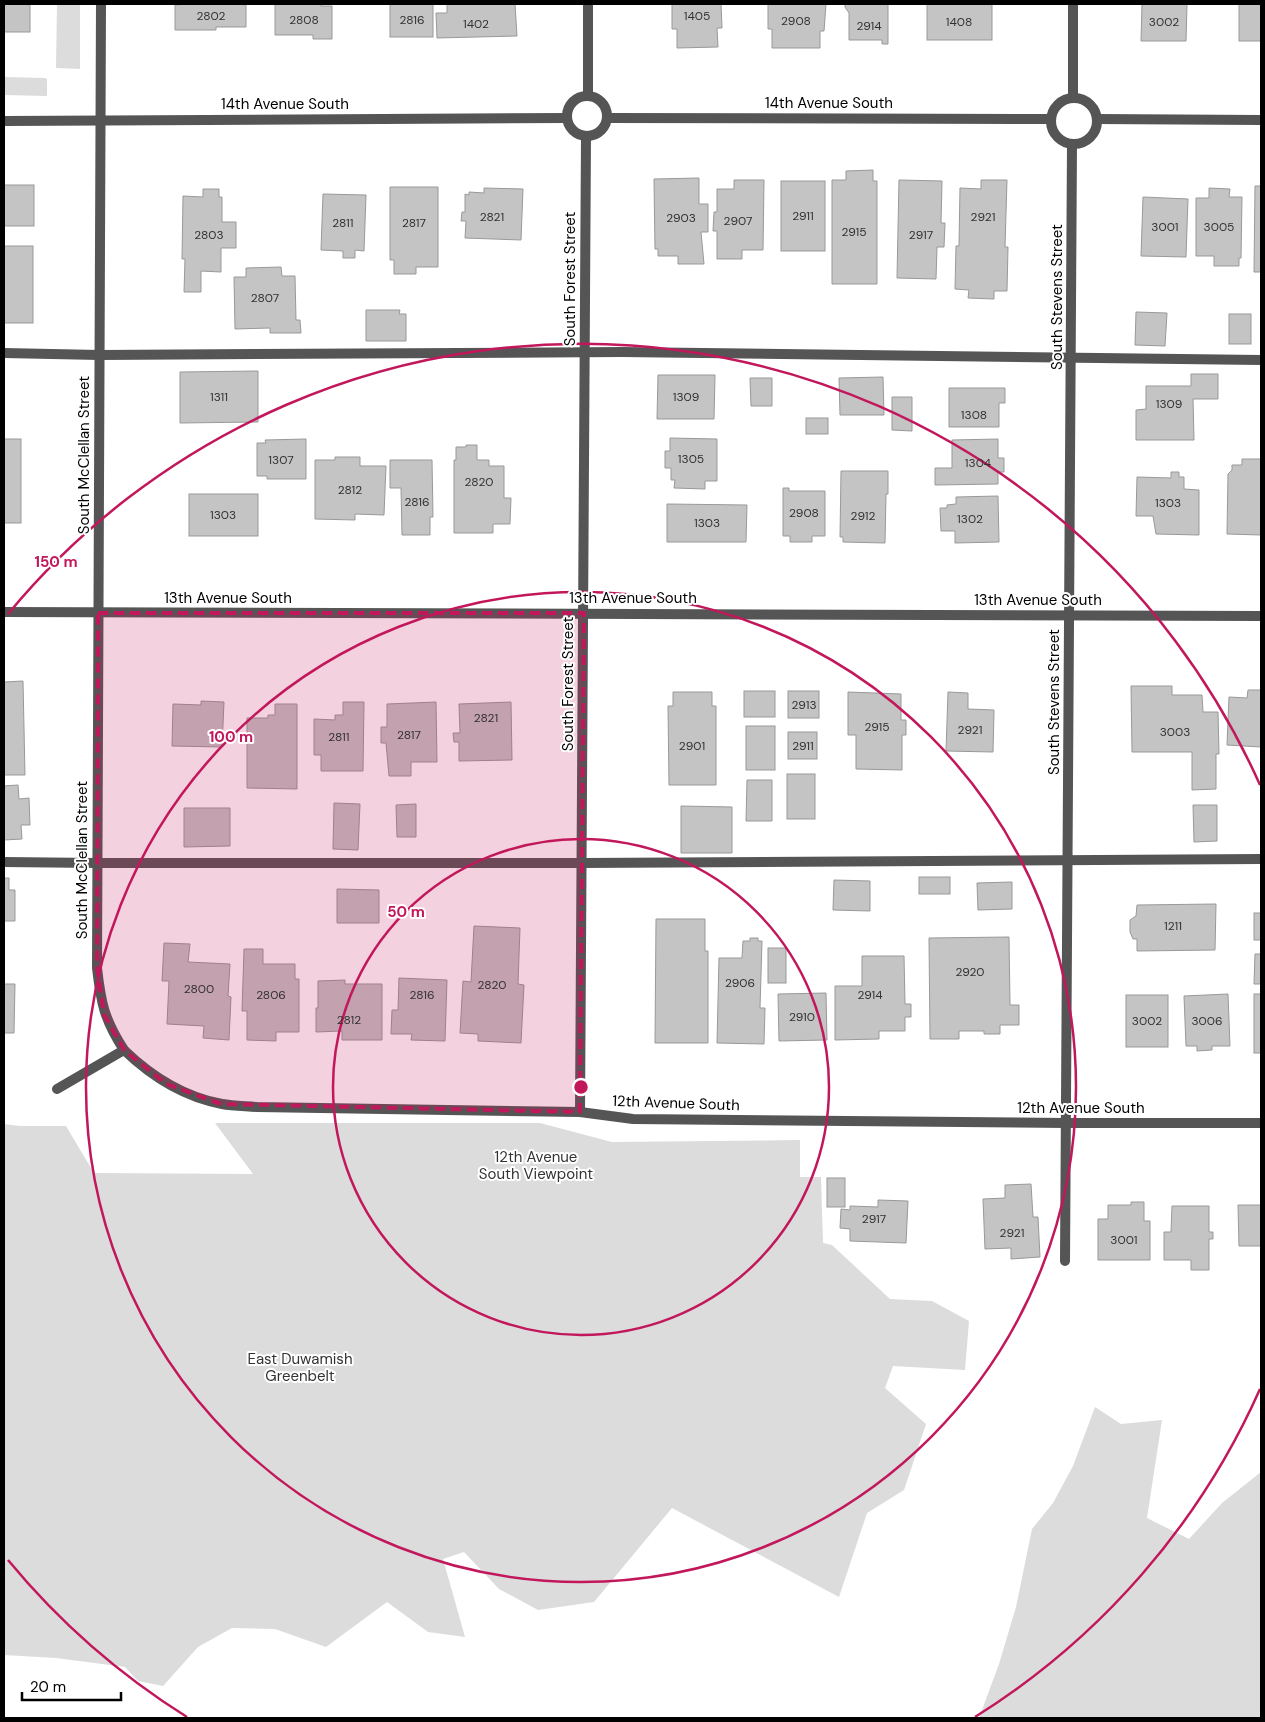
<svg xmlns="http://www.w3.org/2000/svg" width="1265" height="1722" font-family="'DM Sans',sans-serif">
	<rect width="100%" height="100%" fill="#fff"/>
	<g fill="#dcdcdc">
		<polygon points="57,4 80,4 80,69 56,68"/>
		<polygon points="4,77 45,78 47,79 47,96 4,95"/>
		<polygon points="215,1123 540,1123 612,1142 800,1140 800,1177 821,1177 823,1243 832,1245 890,1299 932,1301 969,1321 965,1370 893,1366 885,1388 926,1424 904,1490 867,1513 839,1597 672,1508 594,1602 538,1610 499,1589 464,1552 443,1559 465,1637 428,1632 387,1602 326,1647 275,1629 232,1628 198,1647 163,1686 138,1681 125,1667 56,1658 4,1655 4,1124 20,1126 66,1126 94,1173 253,1174"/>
		<polygon points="1095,1407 1121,1424 1162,1420 1147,1518 1189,1539 1222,1503 1261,1472 1261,1718 979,1718 999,1664 1016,1607 1032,1529 1053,1503 1073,1466"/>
	</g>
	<g fill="#c4c4c4" stroke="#999">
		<rect x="4" y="4" width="26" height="28"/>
		<polygon points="187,4 246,4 246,27 216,27 216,30 175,30 175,5"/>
		<polygon points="275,4 321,4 321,6 332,6 332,39 313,39 313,35 275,35"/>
		<rect x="390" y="4" width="43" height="33"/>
		<polygon points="447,4 515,4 517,36 437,38 436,13 447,13"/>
		<polygon points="672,4 721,4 722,28 717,28 718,47 677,48 677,29 672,29"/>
		<polygon points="768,4 826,4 824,31 820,31 820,48 772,48 772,29 768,29"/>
		<polygon points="845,4 888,4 888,44 882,44 882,40 849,40 849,13 845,7"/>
		<rect x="927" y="4" width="65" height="36"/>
		<polygon points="1142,4 1187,4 1186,41 1141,41"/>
		<rect x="1239" y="4" width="22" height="37"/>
		<polygon points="873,170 873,181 877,181 877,284 832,284 832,180 846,180 846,171"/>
		<polygon points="699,178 699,204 708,204 708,232 701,232 704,264 678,264 678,256 658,256 658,249 655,249 654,179"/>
		<polygon points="734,180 764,180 763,250 742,250 742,259 717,259 717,231 713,231 714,212 717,212 717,189 734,189"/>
		<polygon points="899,180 942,181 941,223 945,223 944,247 937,247 936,279 897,278"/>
		<polygon points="981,180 1007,180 1005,247 1008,247 1007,291 994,291 994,299 968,298 969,290 955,289 956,246 959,246 960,188 981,189"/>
		<rect x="781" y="181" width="44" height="70"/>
		<rect x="4" y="185" width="30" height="41"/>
		<polygon points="1255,186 1261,186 1261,272 1254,272"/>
		<polygon points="390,187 438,187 438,267 416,267 416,274 394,274 394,260 390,260"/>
		<polygon points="484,188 523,189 521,240 465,238 466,221 461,221 462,212 465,212 465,194 469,195 469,192 484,193"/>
		<polygon points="1209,188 1230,189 1229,197 1242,197 1241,258 1239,258 1239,266 1214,266 1214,256 1196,256 1196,198 1209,198"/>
		<polygon points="203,189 219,189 219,197 222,197 222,222 236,222 236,248 221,248 221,272 201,271 201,292 184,292 185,259 182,259 183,196 203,197"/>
		<polygon points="323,194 366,195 364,251 355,250 355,258 343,258 343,251 321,250"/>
		<polygon points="1143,197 1188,199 1186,257 1141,256"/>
		<rect x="4" y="246" width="29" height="77"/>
		<polygon points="281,267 282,276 295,276 296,320 300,320 301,333 270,333 270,328 235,329 234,277 246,277 246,268"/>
		<polygon points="366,310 400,310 399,314 406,314 406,341 366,341"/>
		<polygon points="1136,312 1167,313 1165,346 1135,345"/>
		<rect x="1229" y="314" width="22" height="30"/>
		<polygon points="258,371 258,422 180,423 180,372"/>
		<polygon points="1191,374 1218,374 1218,399 1193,399 1194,440 1136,440 1136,410 1146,409 1146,386 1191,386"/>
		<polygon points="658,375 715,375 714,419 657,419"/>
		<polygon points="883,377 884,415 840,415 839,378"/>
		<polygon points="750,378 772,378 772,406 751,406"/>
		<polygon points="949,388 1005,388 1005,403 999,403 999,427 949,427"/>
		<polygon points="892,397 912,397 912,431 892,430"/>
		<rect x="806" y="418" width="22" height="16"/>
		<polygon points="670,438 717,439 717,481 705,481 705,489 674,488 675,480 671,480 671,468 665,468 665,451 670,451"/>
		<rect x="4" y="439" width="17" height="84"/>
		<polygon points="306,439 306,479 267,479 267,476 257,476 257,443 266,443 265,440"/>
		<polygon points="998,439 998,458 1004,458 1004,472 998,472 998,484 935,485 935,468 952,468 952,440"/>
		<polygon points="466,445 477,445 477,460 489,460 489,466 504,466 504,498 511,498 510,524 493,524 493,533 454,533 454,460 456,460 456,447 466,447"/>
		<polygon points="335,457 360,457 360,466 386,466 384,515 355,514 355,520 315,519 315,460 335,460"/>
		<polygon points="1242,459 1261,459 1261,535 1227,534 1228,474 1232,470 1232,465 1242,465"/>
		<polygon points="390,460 432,460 433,517 430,517 430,535 402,535 401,488 390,488"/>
		<polygon points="841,471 888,471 888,494 886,494 885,543 843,542 843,537 840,537"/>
		<polygon points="1171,472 1179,472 1179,477 1184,477 1184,489 1199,490 1199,535 1156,534 1153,516 1136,516 1137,477 1171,478"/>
		<polygon points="783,488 789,488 789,491 825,491 825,536 812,536 812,542 790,542 790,536 783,536"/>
		<rect x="189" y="494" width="69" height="42"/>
		<polygon points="998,496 999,542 955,543 955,531 941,531 940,508 947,508 947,505 956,504 956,497"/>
		<polygon points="667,504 747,505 746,542 667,542"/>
		<polygon points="23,681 25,775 4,775 4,682"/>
		<polygon points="1131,686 1172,686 1172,695 1202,695 1203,712 1218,712 1219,754 1216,754 1216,789 1192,790 1192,752 1132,752"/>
		<polygon points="1248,690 1261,690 1261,747 1227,745 1229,697 1247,698"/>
		<rect x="744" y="691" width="31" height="26"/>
		<rect x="788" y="691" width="31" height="27"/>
		<polygon points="673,692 712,692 712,706 716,706 716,785 669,785 668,706 673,706"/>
		<polygon points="848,692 901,694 901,720 906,720 906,735 902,735 902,770 856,769 856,735 848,735"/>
		<polygon points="948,692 968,693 968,709 994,710 993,752 946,751"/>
		<polygon points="201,701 224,702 222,747 172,746 173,704 201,705"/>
		<polygon points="343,702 364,702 363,771 321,771 321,755 314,755 314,719 335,720 335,715 343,715"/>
		<polygon points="436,702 437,762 411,762 411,776 389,776 386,743 381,743 381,727 387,727 387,704"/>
		<polygon points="511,702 512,760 459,761 459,742 454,742 453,733 460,733 459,704"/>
		<polygon points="275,704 297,704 297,789 247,788 247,718 268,718 268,715 275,715"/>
		<rect x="746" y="726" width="29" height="44"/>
		<rect x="788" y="732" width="29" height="27"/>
		<rect x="787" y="774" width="28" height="45"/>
		<polygon points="747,780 772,780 772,821 746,821"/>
		<polygon points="18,785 19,799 29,798 30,825 21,825 22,839 4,840 4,786"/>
		<polygon points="334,803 360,804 358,850 333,849"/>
		<polygon points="416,804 416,837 397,837 396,805"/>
		<polygon points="1193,805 1217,805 1217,841 1194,842"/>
		<polygon points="681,806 732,807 732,853 681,853"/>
		<polygon points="184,808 230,808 230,846 184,847"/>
		<rect x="919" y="877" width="31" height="17"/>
		<polygon points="4,878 9,878 9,890 15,890 15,921 4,921"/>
		<polygon points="834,880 870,881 870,911 833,910"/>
		<polygon points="1012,882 1012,909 978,910 977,883"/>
		<polygon points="337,889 379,890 379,923 337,923"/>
		<polygon points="1216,904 1215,950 1137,951 1137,939 1133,939 1130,932 1130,920 1136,916 1137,905"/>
		<rect x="1254" y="913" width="7" height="27"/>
		<polygon points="656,919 705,919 705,951 708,951 708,1043 655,1043"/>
		<polygon points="474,926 520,928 518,984 524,985 521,1043 478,1041 478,1034 460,1033 463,981 471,982"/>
		<polygon points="1009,937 1010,1005 1019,1005 1019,1025 1000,1025 1000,1034 984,1034 984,1031 959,1031 959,1039 930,1039 929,938"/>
		<polygon points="750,938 758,938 758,941 762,941 760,1008 765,1008 764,1044 717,1043 719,958 742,958 743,941 750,941"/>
		<polygon points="164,943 190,944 188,962 230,964 228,996 231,997 229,1040 203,1038 204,1026 167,1024 169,981 162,981"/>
		<rect x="768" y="948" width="18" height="35"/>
		<polygon points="244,949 263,949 263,964 295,964 295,979 299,979 299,1032 276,1032 276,1041 247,1040 247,1011 242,1011"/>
		<polygon points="1255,954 1261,954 1261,984 1254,984"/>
		<polygon points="862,956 904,956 905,1004 911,1004 911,1017 905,1017 905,1031 879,1031 879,1039 835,1040 835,986 862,986"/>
		<polygon points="399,978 447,980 445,1041 411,1040 412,1034 391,1034 392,1010 398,1010"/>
		<polygon points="345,980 345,984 382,984 382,1040 342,1040 342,1031 316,1032 316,1008 318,1008 318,981"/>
		<polygon points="4,984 15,984 14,1033 4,1033"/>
		<polygon points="826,993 827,1040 779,1041 778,994"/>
		<polygon points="1228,994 1230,1046 1212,1046 1212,1050 1197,1051 1197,1046 1186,1046 1184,996"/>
		<rect x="1254" y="994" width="7" height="59"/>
		<rect x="1126" y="995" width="42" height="52"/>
		<rect x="827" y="1178" width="18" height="29"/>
		<polygon points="1031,1184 1033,1217 1038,1217 1040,1257 1011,1259 1011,1248 985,1249 983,1199 1005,1198 1005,1185"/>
		<polygon points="878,1200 908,1201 906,1243 850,1241 850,1229 840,1228 841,1209 850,1210 850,1206 878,1207"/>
		<polygon points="1131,1202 1144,1202 1144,1221 1150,1221 1150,1260 1098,1260 1098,1219 1108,1219 1108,1205 1131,1205"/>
		<polygon points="1238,1205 1261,1205 1261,1246 1239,1246"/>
		<polygon points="1172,1206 1209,1206 1209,1232 1213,1232 1213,1239 1209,1239 1209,1270 1191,1270 1191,1260 1164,1260 1164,1232 1171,1232"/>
	</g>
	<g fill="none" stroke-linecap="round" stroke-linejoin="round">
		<g stroke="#555" stroke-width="10">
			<polyline points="4,353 99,355 622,352 1261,360"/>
			<polyline points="97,863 582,863 1261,859"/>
		</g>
		<g stroke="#555" stroke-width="10">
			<path d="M101 4 97 968C101 1003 104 1019 124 1050"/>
			<polyline points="588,95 588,4"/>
			<circle cx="587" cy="116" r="20"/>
			<circle cx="1074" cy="121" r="23"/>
			<polyline points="1073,98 1073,4"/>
			<polyline points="607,118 1050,119"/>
			<polyline points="1097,119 1261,120"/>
			<polyline points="4,121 567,118"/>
			<polyline points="4,612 1261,616"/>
			<polyline points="4,862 97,863"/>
			<path d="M57 1089 124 1050C151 1076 184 1097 222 1104 233 1106 245 1106 257 1107L580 1112 633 1119 1066 1123H1261"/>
			<polyline points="580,1112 586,136"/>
			<polyline points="1065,1261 1072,144"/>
		</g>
	</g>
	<path fill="#c2185b" fill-opacity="0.2" stroke="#c2185b" stroke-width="4" stroke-dasharray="10 6" stroke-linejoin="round" d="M98 613H584L580 1112 221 1104 166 1084 124 1050 104 1015 97 968Z"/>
	<g fill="none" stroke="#c2185b" stroke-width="2.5">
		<circle cx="581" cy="1087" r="248"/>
		<circle cx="581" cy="1087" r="495"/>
		<path d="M1260 1389A743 743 0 0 1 975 1717M187 1717A743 743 0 0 1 8 1560M8 614A743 743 0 0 1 1260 785"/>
	</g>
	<g text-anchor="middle" stroke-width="4" stroke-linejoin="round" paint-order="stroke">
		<g font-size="12" fill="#313131">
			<text x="211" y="20">2802</text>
			<text x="697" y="20">1405</text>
			<text x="304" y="24">2808</text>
			<text x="412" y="24">2816</text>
			<text x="796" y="25">2908</text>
			<text x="959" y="26">1408</text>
			<text x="1164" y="26">3002</text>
			<text x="476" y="28">1402</text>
			<text x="869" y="30">2914</text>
			<text x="803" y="220">2911</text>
			<text x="492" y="221">2821</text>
			<text x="983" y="221">2921</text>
			<text x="681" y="222">2903</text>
			<text x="738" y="225">2907</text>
			<text x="343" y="227">2811</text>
			<text x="414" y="227">2817</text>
			<text x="1165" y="231">3001</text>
			<text x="1219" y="231">3005</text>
			<text x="854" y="236">2915</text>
			<text x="209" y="239">2803</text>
			<text x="921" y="239">2917</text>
			<text x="265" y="302">2807</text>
			<text x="219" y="401">1311</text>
			<text x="686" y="401">1309</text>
			<text x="1169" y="408">1309</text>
			<text x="974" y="419">1308</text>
			<text x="691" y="463">1305</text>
			<text x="281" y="464">1307</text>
			<text x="978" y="467">1304</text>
			<text x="479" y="486">2820</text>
			<text x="350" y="494">2812</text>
			<text x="417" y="506">2816</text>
			<text x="1168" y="507">1303</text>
			<text x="804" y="517">2908</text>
			<text x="223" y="519">1303</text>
			<text x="863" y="520">2912</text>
			<text x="970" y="523">1302</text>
			<text x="707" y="527">1303</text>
			<text x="804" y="709">2913</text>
			<text x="486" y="722">2821</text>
			<text x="877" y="731">2915</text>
			<text x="970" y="734">2921</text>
			<text x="1175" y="736">3003</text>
			<text x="409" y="739">2817</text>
			<text x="339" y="741">2811</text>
			<text x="692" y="750">2901</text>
			<text x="803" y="750">2911</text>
			<text x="1173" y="930">1211</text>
			<text x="970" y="976">2920</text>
			<text x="740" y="987">2906</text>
			<text x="492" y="989">2820</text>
			<text x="199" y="993">2800</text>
			<text x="271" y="999">2806</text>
			<text x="422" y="999">2816</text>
			<text x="870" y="999">2914</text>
			<text x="802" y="1021">2910</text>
			<text x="349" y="1024">2812</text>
			<text x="1147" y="1025">3002</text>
			<text x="1207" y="1025">3006</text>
			<text x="874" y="1223">2917</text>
			<text x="1012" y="1237">2921</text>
			<text x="1124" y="1244">3001</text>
		</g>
		<g font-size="15" fill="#000" stroke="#fff">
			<text x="829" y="108">14th Avenue South</text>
			<text x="285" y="109">14th Avenue South</text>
			<text transform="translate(570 279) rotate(-90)" y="5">South Forest Street</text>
			<text transform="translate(1057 297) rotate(-90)" y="5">South Stevens Street</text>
			<text transform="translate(84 455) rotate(-90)" y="5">South McClellan Street</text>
			<text x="228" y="603">13th Avenue South</text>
			<text x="633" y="603">13th Avenue South</text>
			<text x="1038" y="605">13th Avenue South</text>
			<text transform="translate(568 684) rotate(-90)" y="5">South Forest Street</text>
			<text transform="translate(1054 702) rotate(-90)" y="5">South Stevens Street</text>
			<text transform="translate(82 860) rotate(-90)" y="5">South McClellan Street</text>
			<text transform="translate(676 1103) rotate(2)" y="5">12th Avenue South</text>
			<text x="1081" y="1113">12th Avenue South</text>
		</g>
		<g font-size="15" fill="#333" stroke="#fff">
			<text x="536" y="1162">12th Avenue<tspan x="536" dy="17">South Viewpoint</tspan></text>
			<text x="300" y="1364">East Duwamish<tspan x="300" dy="17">Greenbelt</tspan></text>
		</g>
	</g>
	<circle cx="581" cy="1087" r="8" fill="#c2185b" stroke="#fff" stroke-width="2.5"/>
	<g font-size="15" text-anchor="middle" font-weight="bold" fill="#c2185b" stroke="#fff" stroke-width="4" stroke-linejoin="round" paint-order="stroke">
		<text x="56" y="567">150 m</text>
		<text x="231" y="742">100 m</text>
		<text x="406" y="917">50 m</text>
	</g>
	<rect width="1265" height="1722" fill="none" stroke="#000000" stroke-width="10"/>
	<path d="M22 1692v8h99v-8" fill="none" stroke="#000000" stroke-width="2.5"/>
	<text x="30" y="1692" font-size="15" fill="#000000" stroke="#ffffff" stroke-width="4" paint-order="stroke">20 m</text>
</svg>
